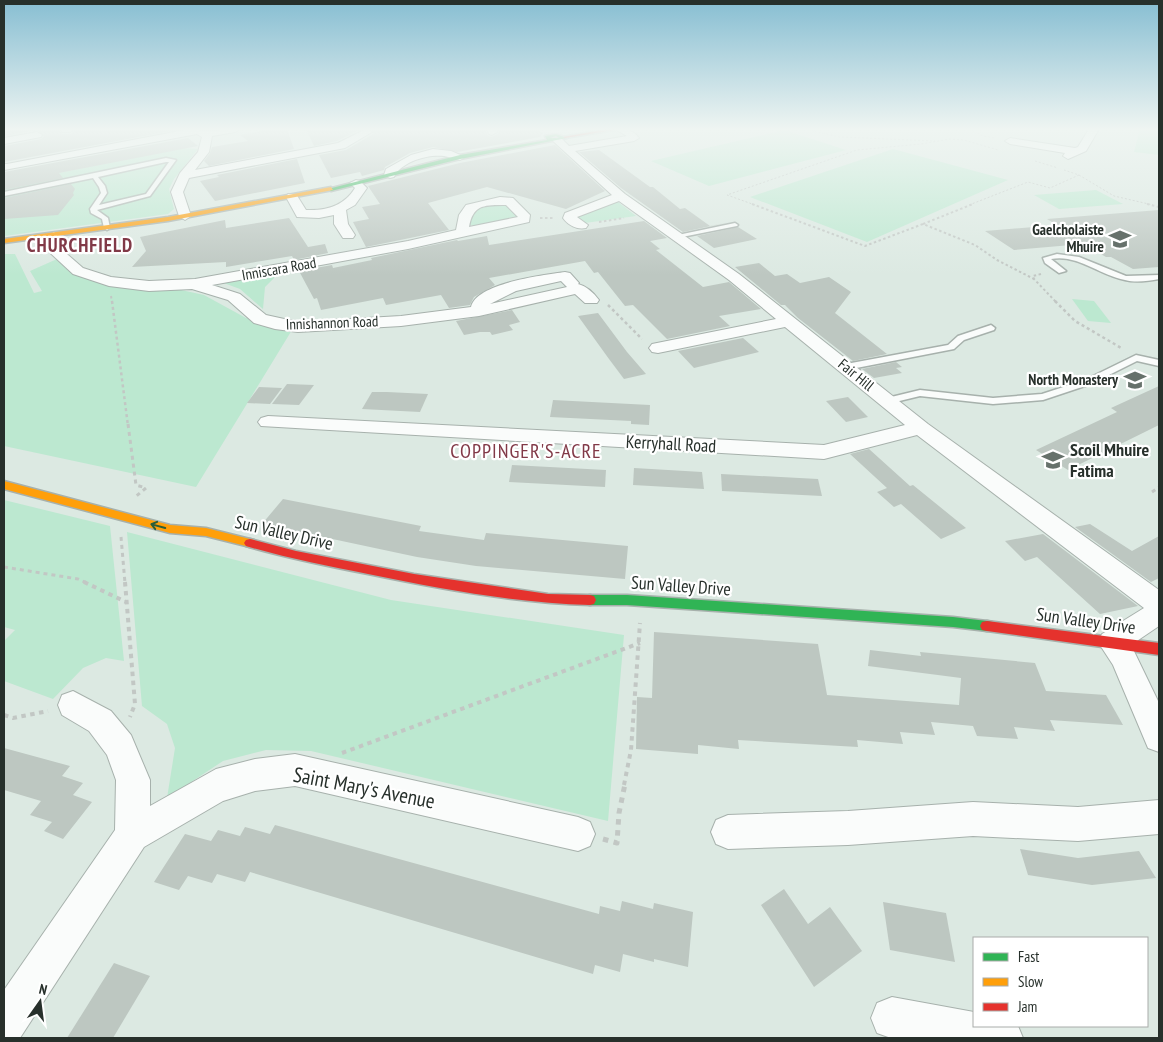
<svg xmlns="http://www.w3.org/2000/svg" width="1163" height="1042" font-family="'PT Sans Narrow',sans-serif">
	<rect width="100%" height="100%" fill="#dce9e2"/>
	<g fill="#bce8d0">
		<polygon points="1140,129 1159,129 1159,155 1134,152"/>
		<polygon points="784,130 846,150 709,186 651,161"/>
		<polygon points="183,148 198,149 174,179 169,189 174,209 168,214 4,236 4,184"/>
		<polygon points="893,149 1008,180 867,242 750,197"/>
		<polygon points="1096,190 1123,204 1059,209 1034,195"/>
		<polygon points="612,201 618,202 636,216 585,223 577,219 579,215"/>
		<polygon points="504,202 520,217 476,226 470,225 469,215 477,209"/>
		<polygon points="4,254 15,254 34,293 42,291 30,271 57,259 81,277 148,289 172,288 204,295 246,318 292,330 196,487 4,446"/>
		<polygon points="277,275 265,287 263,309 240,289 221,282"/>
		<polygon points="1072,299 1094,301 1111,323 1088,321"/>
		<polygon points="4,500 110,526 124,661 106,658 83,668 53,699 4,681 4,641 15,630 4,627"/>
		<polygon points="127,532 391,600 624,635 608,821 311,751 266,750 223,761 167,798 175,748 167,724 142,706"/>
	</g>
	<g fill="#bdc7c1">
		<polygon points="13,129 59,129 62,134 71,134 77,129 176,130 4,162 4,146 41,139 44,136 37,130 4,136 4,131"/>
		<polygon points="272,129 287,129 294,149 209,166 204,161 210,153 212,147 248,141 240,135"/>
		<polygon points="306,129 361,129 337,141 314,146"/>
		<polygon points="372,129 485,129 487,135 491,137 498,134 499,129 534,129 543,133 540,137 457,152 433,147 410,153 385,167 384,170 362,176 360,172 331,178 319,155 346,150 373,134"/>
		<polygon points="188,138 198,146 59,173 63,178 4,190 4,172"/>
		<polygon points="555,145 605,191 566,209 487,187 428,203 449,230 366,247 353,222 369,219 362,207 380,204 368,186 460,163"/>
		<polygon points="599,150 650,187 653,187 680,209 685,208 710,226 730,222 683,232 621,188 579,152"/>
		<polygon points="297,159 305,183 215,201 200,181 219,177 217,175"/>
		<polygon points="71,184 75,189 73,193 74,195 58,215 4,219 4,198"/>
		<polygon points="1159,210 1159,267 1133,269 1111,257 1106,257 1083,244 1014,250 985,231 1057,225 1047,219"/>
		<polygon points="289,218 308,247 325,244 328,253 294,260 292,256 226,267 226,262 132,267 146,251 140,237 225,220 226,228"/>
		<polygon points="644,221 667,238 650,241 660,249 656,250 703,287 729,282 761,309 719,316 730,326 667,339 633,305 625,306 598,272 594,273 585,261 489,278 495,285 474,297 470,305 449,308 441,295 386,305 383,298 321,310 317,298 314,299 299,271 332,265 333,268 372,260 371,258 457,240 458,241 487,236 489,245"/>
		<polygon points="738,227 757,239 714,248 697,236"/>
		<polygon points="759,263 775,276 787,274 800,283 829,277 851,292 835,313 887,354 853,361 798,318 785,305 781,305 735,267"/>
		<polygon points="512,310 520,322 509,325 513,330 492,335 490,332 480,332 464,335 456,321"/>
		<polygon points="598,313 627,352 646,374 624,379 609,359 578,316"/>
		<polygon points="743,338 759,352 694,368 678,351"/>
		<polygon points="896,362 902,367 896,368 902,373 874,378 862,369"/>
		<polygon points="287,384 314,385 299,405 272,404"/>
		<polygon points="1159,386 1159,425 1068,470 1036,450 1117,412 1111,408"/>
		<polygon points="259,387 282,388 270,404 247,403"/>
		<polygon points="372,392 387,392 428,394 420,412 362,409"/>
		<polygon points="848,397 868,417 846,422 826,401"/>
		<polygon points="553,400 650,405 649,425 631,424 631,421 550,417"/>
		<polygon points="869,449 910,486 913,485 966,528 941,539 901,504 894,507 877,492 887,488 850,454"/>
		<polygon points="512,465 606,470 605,487 509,482"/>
		<polygon points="634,468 702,472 704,489 633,485"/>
		<polygon points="721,474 818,479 822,496 722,491"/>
		<polygon points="283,499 421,526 419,531 484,540 486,533 628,546 625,579 476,566 417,557 262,524"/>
		<polygon points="1090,524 1132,551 1159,536 1159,578 1151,582 1075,527"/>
		<polygon points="1043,534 1138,606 1100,614 1037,557 1025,561 1005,541"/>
		<polygon points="654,632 818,644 827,695 959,705 961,678 868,666 870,650 921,656 920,652 1035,663 1046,691 1106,695 1123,725 1050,720 1055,731 1014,727 1018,739 977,736 973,726 931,722 935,735 900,732 903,744 857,740 858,747 738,740 739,749 698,745 698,754 636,749 637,697 652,698"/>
		<polygon points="4,748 70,766 62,776 83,783 73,795 92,802 63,839 44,831 52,822 30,815 41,801 4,790"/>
		<polygon points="275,825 599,914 600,906 620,911 622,901 653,909 654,903 693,912 688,967 654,959 654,962 623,954 620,972 595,965 593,974 250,872 245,882 217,874 212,883 188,876 179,890 154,882 185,834 211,841 218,830 240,836 245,827 270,834"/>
		<polygon points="1020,849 1078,858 1139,851 1156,878 1092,885 1028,875"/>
		<polygon points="784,889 808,924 830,907 862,951 814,987 761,905"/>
		<polygon points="883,902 946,913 955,962 890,950"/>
		<polygon points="114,963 150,976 113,1038 67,1038"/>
	</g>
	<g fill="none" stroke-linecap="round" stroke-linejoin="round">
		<g stroke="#a7b1ac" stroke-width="3">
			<g id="lane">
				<path d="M166 158 176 160 150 196 97 210 108 218 110 228 107 230 104 228 102 219 91 213 90 209 101 193 99 187 93 178 4 196V192ZM166 162H169L146 194 99 205 107 193 105 186 98 177Z"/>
				<polygon points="735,223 738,225 737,226 677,238 673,236"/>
				<path d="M1057 254 1079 257 1126 276 1159 275V279C1148 281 1136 283 1125 280 1099 275 1078 254 1051 259L1066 271 1059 273 1045 263 1043 258Z"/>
				<polygon points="991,325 995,328 994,330 964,340 954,349 846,370 841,367 846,364 948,345 958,336"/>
				<polygon points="1136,355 1159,360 1159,366 1137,361 1091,384 1043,400 993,404 920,396 887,404 882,401 883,399 920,390 993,398 1042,394 1085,380"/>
			</g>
		</g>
		<g stroke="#a7b1ac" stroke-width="2">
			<g id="street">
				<polygon points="61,129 75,129 70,132 62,132"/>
				<polygon points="190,129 205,131 240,129 235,132 212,136 209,152 195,170 338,143 364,130 370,130 372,132 345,148 189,178 183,192 191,216 185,220 179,216 171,192 180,173 198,152 202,137 197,134 4,170 4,164 7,164"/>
				<polygon points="487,129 497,129 497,132 492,135 489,134"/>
				<path d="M615 129C626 129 632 129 639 138L634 141 575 151 625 194 739 274 928 424 1159 590V626L1131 645 1159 703V752L1148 748 1113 665 1098 642 1102 634 1144 608 917 435 824 459 261 426 258 422 261 418 268 416 824 445 905 425 785 327 658 353 652 352 649 348 652 344 776 319 729 280 619 201 577 217 588 225 586 228C577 230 568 225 563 218L565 213 612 195 553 141 554 139H562L569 146 627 136Z"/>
				<polygon points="1089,129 1099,129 1086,151 1068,159 1063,156 1065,153 1010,144 1005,141 1010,138 1075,148 1078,147"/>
				<polygon points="37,132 42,135 41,137 4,144 4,138"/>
				<path d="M433 149 451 151 465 157 460 160C455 159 450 157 444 156 427 154 401 162 394 177L390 178 384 175 386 169 411 155Z"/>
				<path d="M356 180 360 181 367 188 355 205 346 210 348 224 355 235 353 238H343L334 224V215L319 218 297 217 286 197 288 194H296L306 210C326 211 344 206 355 188L350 183Z"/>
				<path d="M500 197 513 198 530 215 529 222 408 249 212 285 240 294 266 315 298 322 401 316 471 307C476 283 544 275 565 272L570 273 579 283 578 284C586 286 594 293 599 300L597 303H585L575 294 479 316 401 326 298 332 275 329 254 323 228 300 192 289 149 291 109 286 73 274 46 249 47 236 54 232 61 236 60 248 83 268 111 277 149 281 195 279 408 241 456 230 459 215 466 205ZM506 205 518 217 469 227C473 204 485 205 506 205ZM561 281 567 287 490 304 516 291Z"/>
				<polygon points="73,691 111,711 131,735 150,780 150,806 216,769 255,759 295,754 578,817 590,822 595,834 590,846 578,851 295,786 255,791 223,801 144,847 20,1038 4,1038 4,990 115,830 116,780 107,755 89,731 62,715 58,705 62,695"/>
				<polygon points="1159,800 1159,834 1078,841 973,836 848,845 728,849 716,844 711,832 716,820 728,815 848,811 973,802 1078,807"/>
				<polygon points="892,997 974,1012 974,1026 1018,1026 1023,1038 891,1038 877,1033 871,1018 877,1003"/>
			</g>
		</g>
		<g stroke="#a7b1ac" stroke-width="3">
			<g id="fast">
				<path d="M556 134 567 138 460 159 331 191 328 189 460 155 547 140 545 136ZM556 136 559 138H550Z"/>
				<polygon points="590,595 627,595 953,617 987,621 992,622 994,626 992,630 987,631 953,627 627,605 590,605 586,604 584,600 586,596"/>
			</g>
		</g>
		<g stroke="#a7b1ac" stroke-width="3">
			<g id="slow">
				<polygon points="331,187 333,190 168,221 4,243 4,239 168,217"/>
				<polygon points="4,481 170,525 206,528 254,540 256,543 254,546 250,547 206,536 170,533 4,489"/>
			</g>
		</g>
		<g stroke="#a7b1ac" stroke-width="3">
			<g id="jam">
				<polygon points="607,129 620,129 565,138 563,137"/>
				<path d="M250 539 296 551 414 574 548 594 590 595 594 596 596 600 594 604 590 605C516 603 441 589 368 574 327 566 286 558 246 546L244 543 246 540Z"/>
				<polygon points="987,621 1159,643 1159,655 987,631 982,630 980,626 982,622"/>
			</g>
		</g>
		<g stroke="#c2c7c4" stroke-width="1" stroke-dasharray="2 2" stroke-linecap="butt">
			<polyline points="970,129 983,136 995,138"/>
			<polyline points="815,130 813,131 840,137 935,141"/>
			<polyline points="1035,161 1058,168"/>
			<polyline points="1079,175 1114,196 1153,205"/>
			<polyline points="755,205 727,195 857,150 921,144 950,139 964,140 998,150"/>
			<polyline points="969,205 1028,182 1050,188 1079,175 1064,170"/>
		</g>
		<g stroke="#c2c7c4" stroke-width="2" stroke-dasharray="2.5 2.5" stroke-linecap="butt">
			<polyline points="752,204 865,246 923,224 975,245 997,260 1034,279"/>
			<polyline points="1147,204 1159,207"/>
			<polyline points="540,218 554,218"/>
			<polyline points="599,222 624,218"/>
			<polyline points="923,224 973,204"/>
			<polyline points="1080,245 1086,243 1091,250"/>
			<polyline points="1041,274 1033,276 1034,279 1056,302"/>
			<polyline points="111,296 112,302"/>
		</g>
		<g stroke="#c2c7c4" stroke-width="2.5" stroke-dasharray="3 3" stroke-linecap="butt">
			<polyline points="112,301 128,426"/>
			<polyline points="1055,301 1075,321 1123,349"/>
			<polyline points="608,305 642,339"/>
		</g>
		<g stroke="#c2c7c4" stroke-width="3" stroke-dasharray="4 4" stroke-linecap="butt">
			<polyline points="128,424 136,485 146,488 134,498"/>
			<polyline points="1152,492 1159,487"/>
			<polyline points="121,537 125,583"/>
			<polyline points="4,567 78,579 87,583"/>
		</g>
		<g stroke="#c2c7c4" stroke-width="4" stroke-dasharray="4.5 4.5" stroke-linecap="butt">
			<polyline points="84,582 126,602"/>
			<polyline points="125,582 135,704 130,717"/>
			<polyline points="4,715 13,718 48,711"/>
			<polyline points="342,753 640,643"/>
			<polyline points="624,785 631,750 640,623"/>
		</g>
		<polyline stroke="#c2c7c4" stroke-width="5" stroke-dasharray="5.5 5.5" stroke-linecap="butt" points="603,839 617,843 619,813 625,784"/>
		<use href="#lane" fill="#fafcfb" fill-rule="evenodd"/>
		<use href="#street" fill="#fafcfb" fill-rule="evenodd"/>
		<use href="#fast" fill="#30b455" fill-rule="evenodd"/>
		<use href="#slow" fill="#ff9f0a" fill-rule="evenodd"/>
		<use href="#jam" fill="#e5322d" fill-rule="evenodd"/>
	</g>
	<defs><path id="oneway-shaft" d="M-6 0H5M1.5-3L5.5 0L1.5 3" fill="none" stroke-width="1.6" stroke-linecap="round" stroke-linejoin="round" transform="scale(1.25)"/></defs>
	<use stroke="#2a5e3a" href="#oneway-shaft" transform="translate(158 526) rotate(-165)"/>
	<linearGradient id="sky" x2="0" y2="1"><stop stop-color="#87bed2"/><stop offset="0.47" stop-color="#eff5f2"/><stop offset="1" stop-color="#eff5f2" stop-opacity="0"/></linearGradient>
	<rect width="1163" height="275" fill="url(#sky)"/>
	<defs>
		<g id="school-bare" transform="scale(1.725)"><path d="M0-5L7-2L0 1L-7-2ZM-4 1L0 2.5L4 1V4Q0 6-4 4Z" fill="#66716b" stroke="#fff" stroke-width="2.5" paint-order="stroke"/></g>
	</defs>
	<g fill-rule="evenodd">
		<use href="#school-bare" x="1120" y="239"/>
		<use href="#school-bare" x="1135" y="380"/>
		<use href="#school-bare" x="1053" y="460"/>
	</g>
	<g text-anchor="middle" stroke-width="4.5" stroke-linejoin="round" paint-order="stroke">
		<g font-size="15" font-weight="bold" fill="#27302b" stroke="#fff" text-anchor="end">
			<text x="1104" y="235">Gaelcholaiste<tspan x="1104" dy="17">Mhuire</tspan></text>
			<text x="1118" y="385">North Monastery</text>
		</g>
		<g font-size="15" fill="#27302b" stroke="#fff">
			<text transform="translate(279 269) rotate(-10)" y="5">Inniscara Road</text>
			<text transform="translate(332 323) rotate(-2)" y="5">Innishannon Road</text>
			<text transform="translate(856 375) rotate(39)" y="5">Fair Hill</text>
		</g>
		<g font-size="18" fill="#27302b" stroke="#fff">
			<text transform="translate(671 444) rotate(3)" y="6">Kerryhall Road</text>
			<text transform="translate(284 533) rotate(13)" y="6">Sun Valley Drive</text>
			<text transform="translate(681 586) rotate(4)" y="6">Sun Valley Drive</text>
			<text transform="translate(1086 621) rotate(8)" y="6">Sun Valley Drive</text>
		</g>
		<g font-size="18" font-weight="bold" fill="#27302b" stroke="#fff" text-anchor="start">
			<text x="1070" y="456">Scoil Mhuire<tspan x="1070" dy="21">Fatima</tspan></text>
		</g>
		<g font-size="19" font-weight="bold" letter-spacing="1" fill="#813947" stroke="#fff">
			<text x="80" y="252">CHURCHFIELD</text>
		</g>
		<g font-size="20" letter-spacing="1" fill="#813947" stroke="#fff">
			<text x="526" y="458">COPPINGER'S-ACRE</text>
		</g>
		<g font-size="21" fill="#27302b" stroke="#fff">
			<text transform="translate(364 788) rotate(11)" y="7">Saint Mary's Avenue</text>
		</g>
	</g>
	<rect width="1163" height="1042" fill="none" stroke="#27302b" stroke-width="10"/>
	<rect x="973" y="937" width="175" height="90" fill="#ffffff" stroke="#a9acaa"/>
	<rect x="983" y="953" width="25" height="8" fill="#30b455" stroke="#a9acaa"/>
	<text x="1018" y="962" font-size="15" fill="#27302b">Fast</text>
	<rect x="983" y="978" width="25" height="8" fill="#ff9f0a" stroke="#a9acaa"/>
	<text x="1018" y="987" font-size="15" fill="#27302b">Slow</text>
	<rect x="983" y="1003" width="25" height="8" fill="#e5322d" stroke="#a9acaa"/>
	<text x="1018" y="1012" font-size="15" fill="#27302b">Jam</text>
	<g transform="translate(40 1002) rotate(14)" stroke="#ffffff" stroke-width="4" paint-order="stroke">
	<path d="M0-4L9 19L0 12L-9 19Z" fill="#27302b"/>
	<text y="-8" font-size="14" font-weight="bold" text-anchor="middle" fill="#27302b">N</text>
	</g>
</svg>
